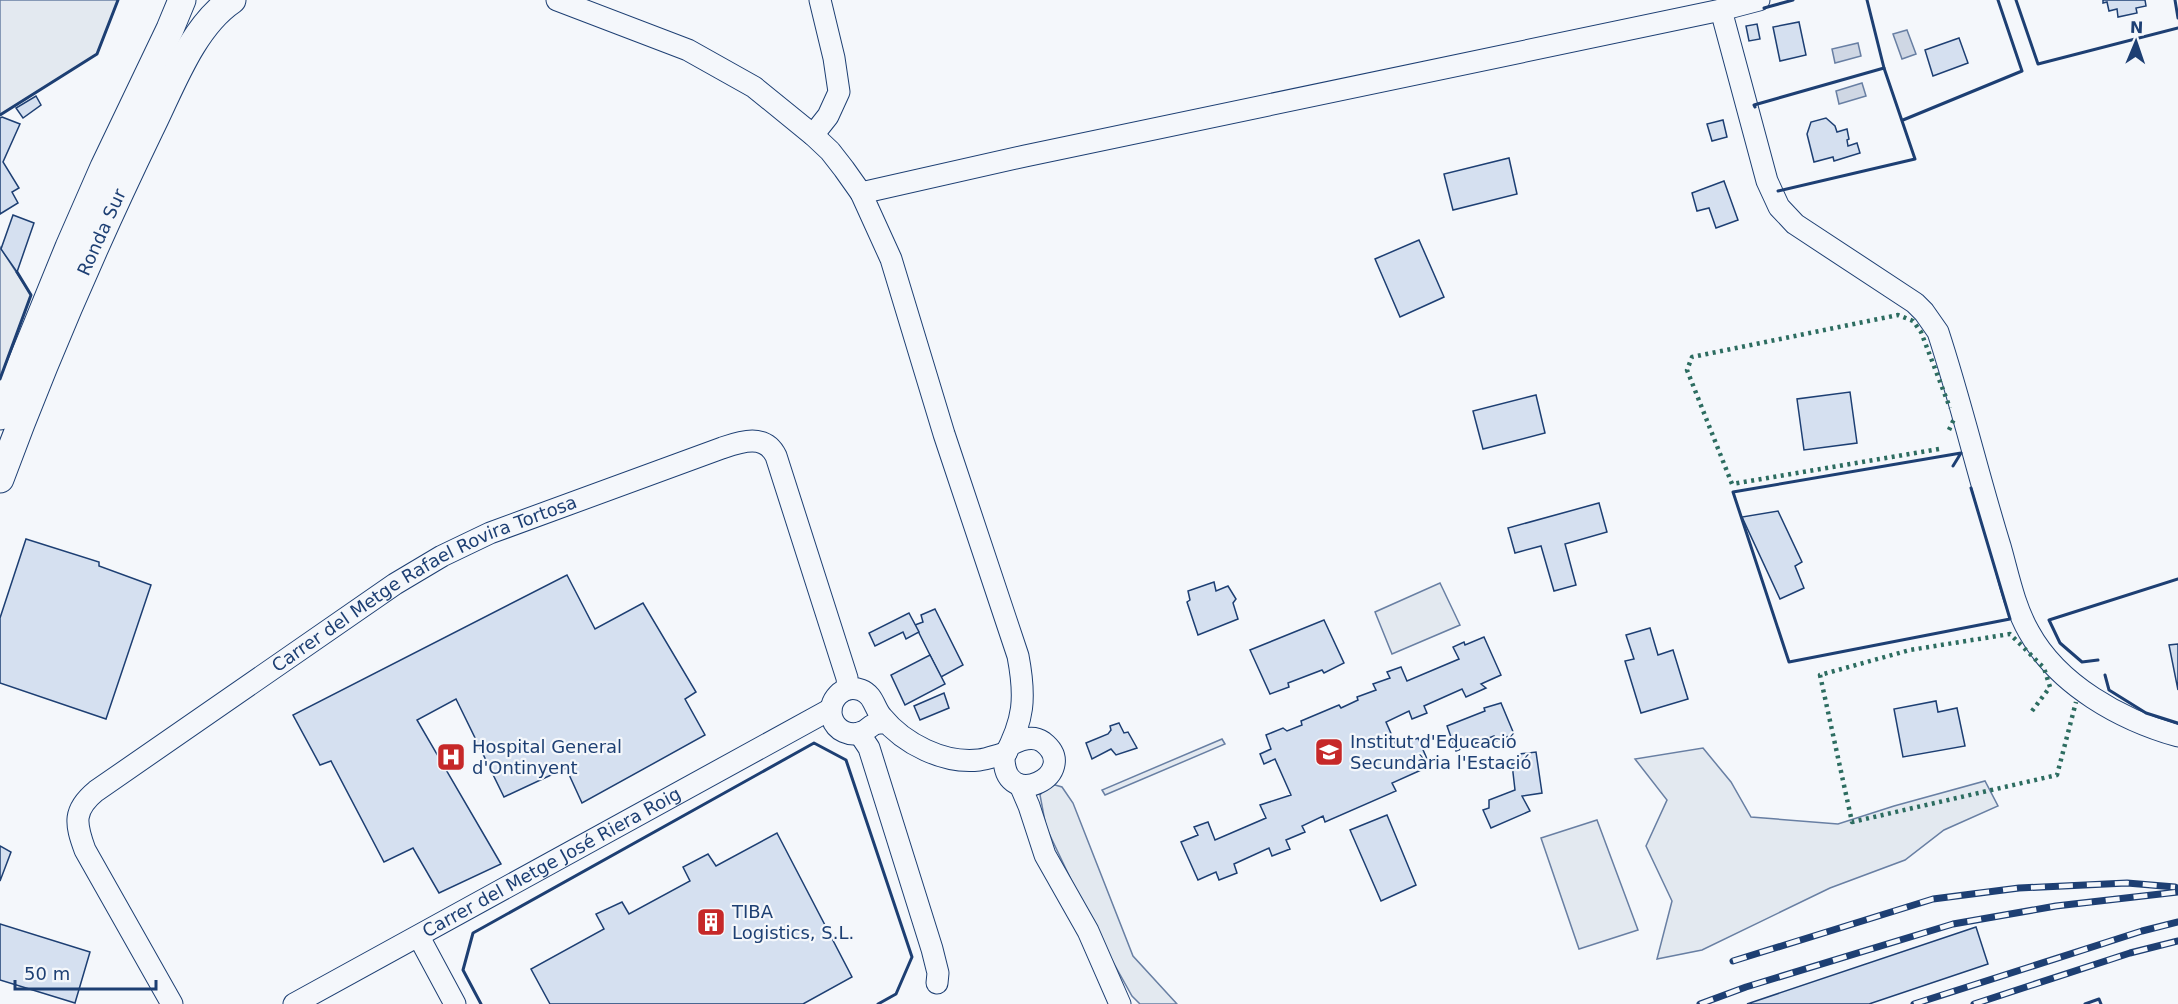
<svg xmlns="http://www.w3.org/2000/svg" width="2178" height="1004" font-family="'DejaVu Sans',sans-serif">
	<rect width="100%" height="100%" fill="#f4f7fb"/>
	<g fill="#e3e9f0" stroke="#687fa3" stroke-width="1.5">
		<polygon points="0,0 118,0 97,54 0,115"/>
		<polygon points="0,247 31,295 0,379"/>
		<polygon points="1440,583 1460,625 1392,654 1375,612"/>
		<polygon points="1222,739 1225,744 1105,795 1102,790"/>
		<polygon points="1703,748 1731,782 1751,817 1838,824 1894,806 1985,781 1998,806 1944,830 1905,860 1830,888 1702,950 1657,959 1672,901 1646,846 1667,800 1635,759"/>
		<polygon points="1048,783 1062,787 1073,803 1133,956 1177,1004 1140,1004 1132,996 1094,928 1046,827 1040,795"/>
		<polygon points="1597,820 1638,930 1579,949 1541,838"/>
	</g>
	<g fill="#cfd7e4" stroke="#687fa3" stroke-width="1.5">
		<polygon points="1907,30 1916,54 1902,59 1893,34"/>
		<polygon points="1858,43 1861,56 1835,63 1832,49"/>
		<polygon points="1862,83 1866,96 1839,104 1836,91"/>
	</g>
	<g fill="#d5e0f0" stroke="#1d3f73" stroke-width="1.5">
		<polygon points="2103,0 2145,0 2146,6 2136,8 2137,13 2118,17 2117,9 2109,11 2107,2 2103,3"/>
		<polygon points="1799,22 1806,55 1780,61 1773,27"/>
		<polygon points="1757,24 1760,39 1749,41 1746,26"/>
		<polygon points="1959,38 1968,63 1933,76 1925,50"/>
		<polygon points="36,96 41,105 23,118 16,108"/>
		<polygon points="2,117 20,124 3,162 19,188 12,192 18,203 0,214 0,118"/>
		<polygon points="1826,118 1835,126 1837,132 1847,129 1849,139 1847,140 1848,146 1857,143 1860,153 1834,161 1833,157 1814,162 1807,134 1811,122"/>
		<polygon points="1723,120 1727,137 1712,141 1707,124"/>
		<polygon points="1509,158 1517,194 1453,210 1444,174"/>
		<polygon points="1724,181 1738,220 1716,228 1709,208 1697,211 1692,193"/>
		<polygon points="13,215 34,223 17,272 1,249"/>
		<polygon points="1419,240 1444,297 1400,317 1375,259"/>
		<polygon points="1850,392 1857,443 1804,450 1797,399"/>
		<polygon points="1536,395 1545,433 1483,449 1473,411"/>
		<polygon points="1599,503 1607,532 1565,544 1576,585 1554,591 1541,546 1515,553 1508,528"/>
		<polygon points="1778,511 1802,562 1795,566 1804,588 1780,599 1742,517"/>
		<polygon points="26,539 99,562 99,566 151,585 106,719 0,683 0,618"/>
		<polygon points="567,575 595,629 643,603 696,692 685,699 705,735 582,803 566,768 504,797 456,699 417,720 501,864 439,893 413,848 384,862 331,761 320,765 293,715"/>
		<polygon points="1214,582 1216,591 1228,586 1236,599 1233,603 1238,619 1198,635 1187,602 1190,600 1188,591"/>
		<polygon points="935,609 963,665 941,677 915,625 923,622 921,615"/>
		<polygon points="909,613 919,632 906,639 903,632 875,646 869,633"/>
		<polygon points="1324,620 1344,663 1324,673 1322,670 1288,683 1289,687 1270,694 1250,650"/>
		<polygon points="1650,628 1658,655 1673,650 1688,699 1641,713 1625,661 1634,659 1626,635"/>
		<polygon points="1484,637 1501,675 1481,684 1486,688 1466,697 1462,689 1424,706 1427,713 1412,719 1409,711 1386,722 1397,747 1418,738 1430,766 1392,783 1396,791 1325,822 1323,816 1302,826 1305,832 1286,840 1290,849 1272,856 1269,848 1234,864 1237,873 1219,880 1216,872 1198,880 1181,842 1198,835 1194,827 1208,822 1215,840 1266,818 1260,805 1291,795 1275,759 1264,764 1260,754 1271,749 1266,735 1283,728 1287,731 1302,725 1301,721 1339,705 1341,708 1358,700 1357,697 1376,690 1373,684 1390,678 1387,672 1401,667 1407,681 1459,659 1453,647 1464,642 1465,645"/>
		<polygon points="2178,644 2178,690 2169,645"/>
		<polygon points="930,655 945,684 905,705 891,675"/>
		<polygon points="944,693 949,708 920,720 914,706"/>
		<polygon points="1936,701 1938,712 1957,708 1965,746 1903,757 1894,709"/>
		<polygon points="1501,703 1514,734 1497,741 1494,736 1456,751 1447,726 1485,711 1484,708"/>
		<polygon points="1119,723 1124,733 1128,732 1137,748 1116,755 1111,749 1092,759 1086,743 1108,734 1111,730 1110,726"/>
		<polygon points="1536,752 1542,793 1522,796 1530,811 1491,828 1483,810 1489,808 1489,800 1515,790 1512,764 1521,763 1519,754"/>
		<polygon points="1387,815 1416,885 1381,901 1350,830"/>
		<polygon points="777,833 852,977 803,1004 550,1004 531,969 604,929 596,914 622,902 629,914 690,881 683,867 708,854 716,866"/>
		<polygon points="0,846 11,852 0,881"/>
		<polygon points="0,924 90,952 75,1003 0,980"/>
		<polygon points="1976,927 1988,964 1869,1004 1747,1004"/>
	</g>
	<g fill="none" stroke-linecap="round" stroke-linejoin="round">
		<g stroke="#1d3f73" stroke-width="23">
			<g id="minor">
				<path d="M557 0 688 50 754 87 813 135 830 151 844 169 861 193 891 259 944 434 1018 656C1026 698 1024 720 1004 757 1004 814 1083 773 1043 742 1033 735 1022 739 1012 744"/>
				<path d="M1721 10 1767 181 1779 207 1795 224 1915 303 1924 312 1938 332C1961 402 1978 475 2000 546 2008 574 2014 606 2029 632 2058 685 2121 720 2178 736"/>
				<polyline points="813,135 828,116 839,92 834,58 820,0"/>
				<polyline points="861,193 1025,156 1721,10 1759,0"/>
				<path d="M886 722C882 723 876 723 873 725 869 727 866 731 862 732 850 737 836 731 832 718 827 701 843 683 861 690 874 695 874 708 882 717 904 744 944 764 979 760 988 759 997 755 1006 753"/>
				<polyline points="859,733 869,748 932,949 938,973 937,983"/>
				<polyline points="1020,785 1029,806 1045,855 1088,931 1120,1004"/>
				<polyline points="419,937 455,1004"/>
				<path id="s1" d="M172 1004 85 850C75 823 73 810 96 791L395 584 442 556 490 533 722 448C740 442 765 433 776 456L847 678 848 689"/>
				<path id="s2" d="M294 1004 831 709"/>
			</g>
		</g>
		<g stroke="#1d3f73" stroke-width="29">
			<g id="major">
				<polyline points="0,416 69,247 104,167 170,29 182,0"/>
				<path id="s3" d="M0 479C44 360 95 243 150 129 171 87 192 27 232 0"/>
			</g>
		</g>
		<use href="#minor" stroke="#f4f7fb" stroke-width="21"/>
		<use href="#major" stroke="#f4f7fb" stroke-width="27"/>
		<g stroke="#1d3f73" stroke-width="7">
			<g id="rail">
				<polyline points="1733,961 1933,899 2019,888 2127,883 2175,887"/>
				<polyline points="1700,1004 1746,987 1953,924 2056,906 2178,892"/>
				<polyline points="1914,1004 2142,931 2178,922"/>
				<polyline points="1974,1004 2130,953 2178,941"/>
			</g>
		</g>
		<use href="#rail" stroke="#f4f7fb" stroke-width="4.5" stroke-dasharray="14" stroke-linecap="butt"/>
		<g stroke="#2c6c60" stroke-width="4.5" stroke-dasharray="3 4.5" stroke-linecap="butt">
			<polyline points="1949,430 1954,419"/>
			<polyline points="1939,449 1732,484 1687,370 1692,357 1898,315 1913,321 1921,332 1950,408"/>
			<polyline points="2032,711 2050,687 2044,668 2010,634 1910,650 1820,675 1852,822 2057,775 2076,702"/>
		</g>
		<g stroke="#1d3f73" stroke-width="3">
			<polyline points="2016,0 2038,64 2178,28"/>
			<polyline points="2175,0 2178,18"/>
			<polyline points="1764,8 1793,0"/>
			<polyline points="1755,107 1754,105 1884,68 1867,0"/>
			<polyline points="0,115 97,54 118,0"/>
			<polyline points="1903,120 2022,71 1998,0"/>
			<polyline points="1778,191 1915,159 1884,68"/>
			<polyline points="0,379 31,295 17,272"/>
			<polyline points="1953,466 1961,453 1733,492 1789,662 2010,619 1971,488"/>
			<polyline points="2098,660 2082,662 2060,643 2049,620 2178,579"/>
			<polyline points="2105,675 2109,690 2146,713 2178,723"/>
			<polyline points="481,1004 463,970 473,933 814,743 846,760 912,957 896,994 878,1004"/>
			<polyline points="2085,1004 2099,999 2101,1004"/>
		</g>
	</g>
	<defs>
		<g id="school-square" transform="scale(1.5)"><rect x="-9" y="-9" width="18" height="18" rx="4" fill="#c62828" stroke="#f4f7fb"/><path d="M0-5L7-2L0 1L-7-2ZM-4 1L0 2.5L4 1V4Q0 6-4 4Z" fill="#fff"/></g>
		<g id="hospital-square" transform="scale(1.5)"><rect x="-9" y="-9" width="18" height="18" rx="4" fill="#c62828" stroke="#f4f7fb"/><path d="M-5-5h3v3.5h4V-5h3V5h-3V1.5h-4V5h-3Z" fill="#fff"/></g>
		<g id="building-square" transform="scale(1.5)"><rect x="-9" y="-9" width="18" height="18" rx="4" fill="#c62828" stroke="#f4f7fb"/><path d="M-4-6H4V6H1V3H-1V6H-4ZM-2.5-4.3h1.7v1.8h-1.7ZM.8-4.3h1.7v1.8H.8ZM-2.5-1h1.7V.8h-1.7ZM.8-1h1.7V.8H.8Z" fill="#fff"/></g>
	</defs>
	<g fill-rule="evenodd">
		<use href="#school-square" x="1329" y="752"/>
		<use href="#hospital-square" x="451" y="757"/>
		<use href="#building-square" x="711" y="922"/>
	</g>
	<g text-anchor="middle" stroke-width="4.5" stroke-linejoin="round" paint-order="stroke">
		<g font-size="18" fill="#1d3f73" stroke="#f4f7fb">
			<text dy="6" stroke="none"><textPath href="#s3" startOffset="267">Ronda Sur</textPath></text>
			<text dy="6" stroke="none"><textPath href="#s1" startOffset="633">Carrer del Metge Rafael Rovira Tortosa</textPath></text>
			<text dy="6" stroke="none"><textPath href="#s2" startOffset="294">Carrer del Metge José Riera Roig</textPath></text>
		</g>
		<g font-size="18" fill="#1d3f73" stroke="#f4f7fb" text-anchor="start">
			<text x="1350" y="748">Institut d'Educació<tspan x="1350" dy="21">Secundària l'Estació</tspan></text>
			<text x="472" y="753">Hospital General<tspan x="472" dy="21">d'Ontinyent</tspan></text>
			<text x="732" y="918">TIBA<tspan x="732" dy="21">Logistics, S.L.</tspan></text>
		</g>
	</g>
	<g transform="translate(2136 42) rotate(2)" stroke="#f4f7fb" stroke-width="4.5" paint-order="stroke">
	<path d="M0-4.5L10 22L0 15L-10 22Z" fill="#1d3f73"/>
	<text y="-9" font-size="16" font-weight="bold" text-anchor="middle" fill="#1d3f73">N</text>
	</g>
	<path d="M15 980v9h141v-9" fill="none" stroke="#1d3f73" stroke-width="3"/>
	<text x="24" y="980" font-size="18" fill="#1d3f73" stroke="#f4f7fb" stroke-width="4.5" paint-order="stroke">50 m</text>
</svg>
